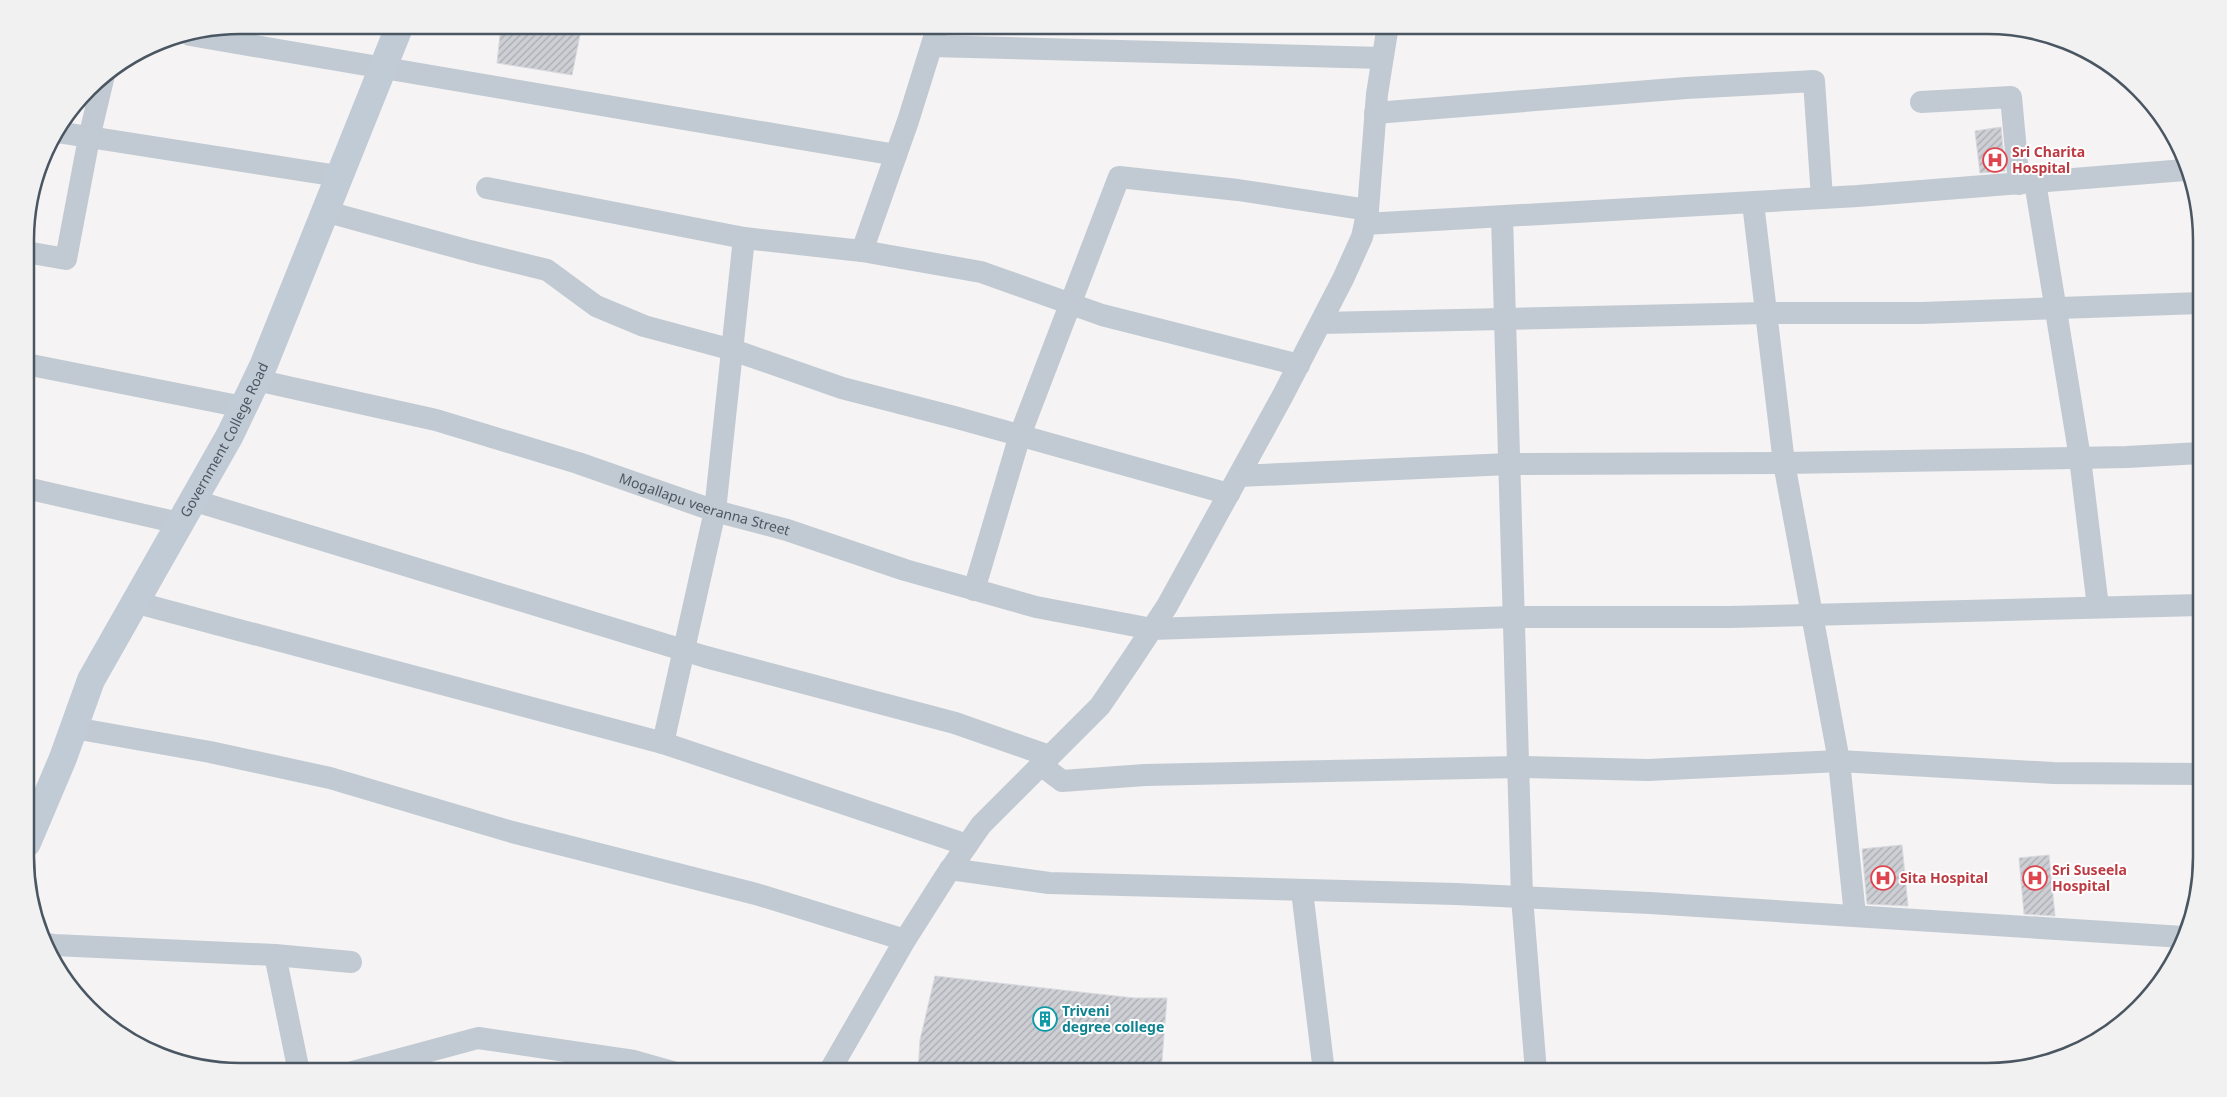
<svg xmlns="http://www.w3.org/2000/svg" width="2227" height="1097" font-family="'Noto Sans',sans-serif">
	<defs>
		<pattern id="building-hatch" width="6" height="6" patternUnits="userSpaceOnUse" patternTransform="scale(1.25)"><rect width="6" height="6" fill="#cdcfd5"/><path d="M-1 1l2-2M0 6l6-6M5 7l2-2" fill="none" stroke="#a8abb0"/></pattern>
	</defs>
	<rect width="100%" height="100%" fill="#f5f3f3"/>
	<g fill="url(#building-hatch)" stroke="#d7d9de">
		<polygon points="501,25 582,25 572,75 497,63"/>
		<polygon points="2001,127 2005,171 1980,173 1975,131"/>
		<polygon points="1902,845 1908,906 1867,904 1862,849"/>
		<polygon points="2049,855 2055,916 2024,914 2019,858"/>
		<polygon points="935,976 1134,998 1167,998 1161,1072 918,1072 920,1040"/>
	</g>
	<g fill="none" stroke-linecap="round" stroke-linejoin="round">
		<g stroke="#c1cad2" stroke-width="22">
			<polyline points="190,35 896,155"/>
			<polyline points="932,46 1382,58"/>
			<polyline points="1921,102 2011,97 2019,184"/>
			<polyline points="1375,113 1686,88 1814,81 1822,198"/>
			<polyline points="57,132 338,176"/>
			<polyline points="2035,182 2080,458 2098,607"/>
			<polyline points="487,188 744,238 862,251 981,272 1102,315 1299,365"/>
			<polyline points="1753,203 1784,463 1839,761 1855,915"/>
			<polyline points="324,211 470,251 547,270 596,306 644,326 733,350 842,388 954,417 1229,494"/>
			<polyline points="1502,217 1522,897 1536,1072"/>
			<polyline points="1365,224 1858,196 2185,170"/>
			<polyline points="862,251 908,121 938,25"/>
			<polyline points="26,252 66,259 89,138 104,75"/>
			<polyline points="1321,323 1766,313 1922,313 2200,303"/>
			<polyline points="26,364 243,407"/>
			<path id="s1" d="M256 380 436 420 578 463 715 511 787 530 905 570 1036 607 1152 629 1514 617H1730L2201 605"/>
			<polyline points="1239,476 1509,464 1784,463 2127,457 2201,453"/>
			<polyline points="26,488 179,523"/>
			<polyline points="192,500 706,657 955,723 1049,756"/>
			<polyline points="974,590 1020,435 1119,177 1238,190 1368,210"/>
			<polyline points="134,602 663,743 967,845"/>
			<polyline points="74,728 210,752 330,778 512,832 756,894 905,940"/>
			<polyline points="663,743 715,511 744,238"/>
			<polyline points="1041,765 1062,781 1145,775 1519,767 1648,770 1839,761 2053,773 2202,774"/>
			<polyline points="950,869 1049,883 1456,894 1650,903 2183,937"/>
			<polyline points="1302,891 1324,1072"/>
			<polyline points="43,943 54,945 275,955 351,962"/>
			<polyline points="275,955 299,1072"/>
			<polyline points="352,1072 478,1038 634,1061 673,1072"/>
			<polyline points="829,1072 905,940 945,877 981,825 1100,706 1132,659 1167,606 1282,397 1343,279 1362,237 1368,210 1377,94 1388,25"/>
		</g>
		<path stroke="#c1cbd6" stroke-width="28" id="s2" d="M27 843 63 758 91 680 230 435 264 364 400 25"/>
	</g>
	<defs>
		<g id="hospital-ring" transform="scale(1.25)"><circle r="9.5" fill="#fff" stroke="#e0444e" stroke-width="1.5"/><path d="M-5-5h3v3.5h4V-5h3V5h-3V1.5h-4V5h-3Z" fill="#e0444e"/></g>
		<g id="building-ring" transform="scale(1.25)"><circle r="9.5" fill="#fff" stroke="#0f9aa8" stroke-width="1.5"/><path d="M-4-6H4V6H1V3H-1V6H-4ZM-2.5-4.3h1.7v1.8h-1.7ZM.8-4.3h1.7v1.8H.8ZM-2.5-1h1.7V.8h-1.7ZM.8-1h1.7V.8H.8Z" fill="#0f9aa8"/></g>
	</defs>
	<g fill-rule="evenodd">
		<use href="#hospital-ring" x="1995" y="160"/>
		<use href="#hospital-ring" x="1883" y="878"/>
		<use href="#hospital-ring" x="2035" y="878"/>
		<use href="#building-ring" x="1045" y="1019"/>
	</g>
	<g text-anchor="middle" stroke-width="4" stroke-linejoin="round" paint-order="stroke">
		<g font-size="14" font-weight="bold" fill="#be3a42" stroke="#fff" text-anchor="start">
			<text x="2012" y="157">Sri Charita<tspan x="2012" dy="16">Hospital</tspan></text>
			<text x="2052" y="875">Sri Suseela<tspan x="2052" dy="16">Hospital</tspan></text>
			<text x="1900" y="883">Sita Hospital</text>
		</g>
		<g font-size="14" fill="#4a5661" stroke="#fff">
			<text dy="5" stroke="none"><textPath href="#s2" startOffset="450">Government College Road</textPath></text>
			<text dy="5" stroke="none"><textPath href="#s1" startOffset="466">Mogallapu veeranna Street</textPath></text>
		</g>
		<g font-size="14" font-weight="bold" fill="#0d838f" stroke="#fff" text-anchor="start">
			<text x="1062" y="1016">Triveni<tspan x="1062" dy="16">degree college</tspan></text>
		</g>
	</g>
	<path d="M0 0H2227V1097H0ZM240 34H1987A206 206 0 0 1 2193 240V857A206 206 0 0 1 1987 1063H240A206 206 0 0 1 34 857V240A206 206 0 0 1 240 34Z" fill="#f1f1f2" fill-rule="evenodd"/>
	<path fill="none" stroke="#4a5661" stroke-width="2.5" d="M240 34H1987A206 206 0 0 1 2193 240V857A206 206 0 0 1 1987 1063H240A206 206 0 0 1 34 857V240A206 206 0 0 1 240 34Z"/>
</svg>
